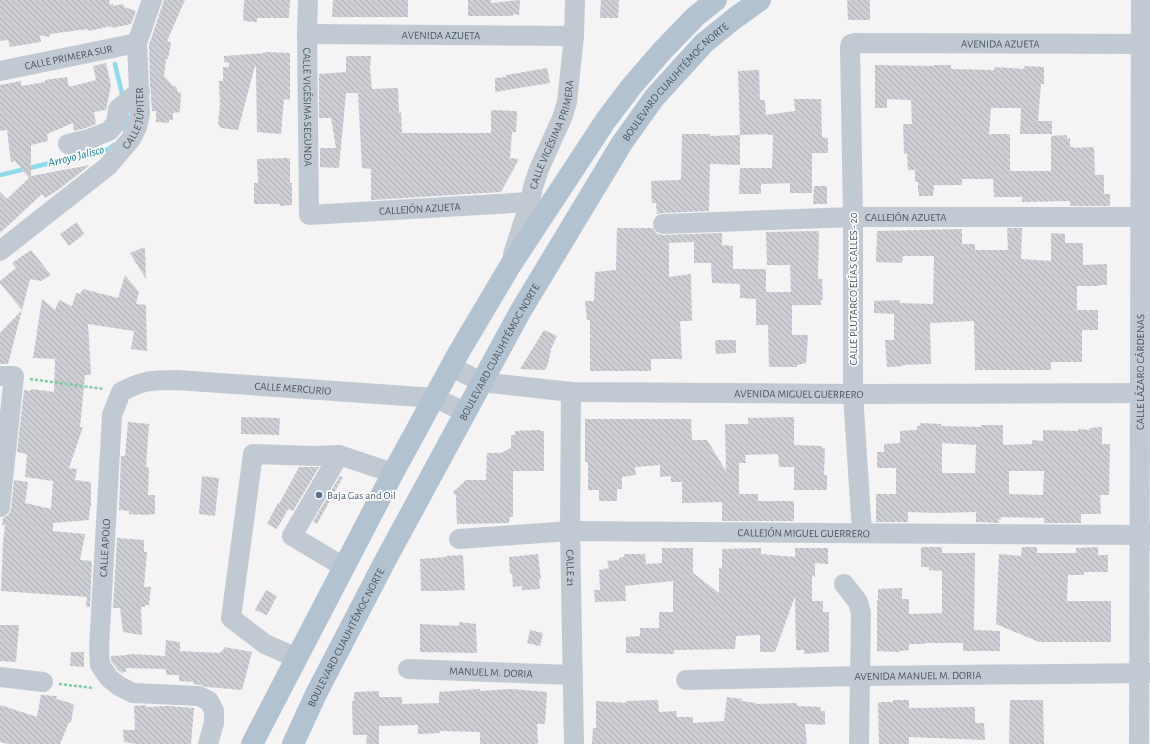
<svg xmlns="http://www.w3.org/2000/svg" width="1150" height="744" font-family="'Alegreya Sans',sans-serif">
	<defs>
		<pattern id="building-back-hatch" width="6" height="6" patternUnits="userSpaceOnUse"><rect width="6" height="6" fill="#cdcfd5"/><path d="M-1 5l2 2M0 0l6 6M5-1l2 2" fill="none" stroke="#a8abb0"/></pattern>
	</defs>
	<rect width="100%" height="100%" fill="#f5f3f3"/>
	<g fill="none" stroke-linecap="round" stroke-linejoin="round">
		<g stroke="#90daee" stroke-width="4.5">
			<polyline points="115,64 123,98"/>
			<path d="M125 130C128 123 127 116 126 109"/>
			<polyline points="0,175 109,149 114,145"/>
		</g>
	</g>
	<g fill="url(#building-back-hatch)" fill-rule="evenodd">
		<polygon points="0,0 109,0 110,5 113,4 113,6 123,4 124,7 136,11 131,24 112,28 111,26 89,31 88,29 50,34 49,37 40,35 41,42 10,47 8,40 0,41"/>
		<polygon points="164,0 185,0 167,41 171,43 168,59 166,59 164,76 173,86 176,86 178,93 181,92 180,112 173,113 173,120 169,120 169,123 156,122 156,111 152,111 151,98 151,90 150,87 149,45"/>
		<polygon points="244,0 290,0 289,18 257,18 257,22 243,21"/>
		<polygon points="333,0 408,0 408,17 332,17"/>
		<polygon points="468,0 491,0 491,3 520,0 519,15 513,14 513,16 468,16"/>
		<polygon points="601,0 619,0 618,18 600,18"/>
		<polygon points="847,0 870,0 870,20 848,20"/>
		<polygon points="265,52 290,53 290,100 284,99 281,134 257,132 256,66 255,66 238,130 221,128 221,127 219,126 219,124 218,124 220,105 219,81 223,81 223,67 229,67 229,63 224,62 224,56 265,53"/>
		<polygon points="346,56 371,56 370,68 372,89 398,88 399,113 401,112 402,133 491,133 491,110 517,111 516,132 512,132 510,158 519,159 501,192 371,200 371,169 362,168 358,93 346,93 339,168 320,167 320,148 336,148 331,118 319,118 319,74 346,72"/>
		<polygon points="106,63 111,85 106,110 94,112 96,124 86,128 74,131 73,123 47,134 48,141 31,145 31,176 90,165 58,190 45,198 42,194 0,233 0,192 7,199 29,178 15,161 11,162 7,130 0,131 0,85 21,81 21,86 45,82 45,80 67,77 69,87 96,80 93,66"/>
		<polygon points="875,65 934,66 934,65 951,65 951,69 994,70 994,67 1024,69 1024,66 1044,67 1044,84 1041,84 1038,121 1052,121 1052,134 1020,134 1021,108 991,108 989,134 1010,134 1010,171 1051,171 1051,136 1067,135 1067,139 1070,138 1070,147 1074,147 1074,148 1094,147 1095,175 1104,175 1104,194 1110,194 1110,206 1070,206 1070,201 1022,202 1022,197 994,197 993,179 962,179 962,185 934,185 933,196 919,196 919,192 918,192 918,182 915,182 915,170 908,170 907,154 904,154 903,124 912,124 911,100 887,99 887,108 875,108"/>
		<polygon points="547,68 550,83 495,92 495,78 506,77 506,75"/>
		<polygon points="759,70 760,100 765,100 766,115 795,111 794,99 821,99 822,137 828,138 828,153 812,153 812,193 790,193 790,183 761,184 761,194 739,194 740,168 772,168 773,135 768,135 768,134 740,135 738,71"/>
		<polygon points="682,134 710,134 710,136 740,135 740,165 710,164 709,211 663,213 657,214 656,203 652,203 651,181 680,180 680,179 681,179"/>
		<polygon points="290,158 290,183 292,183 292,205 280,206 280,204 254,204 254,183 258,183 257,159"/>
		<polygon points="814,186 827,186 827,204 813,204"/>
		<polygon points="77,222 84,234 69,246 60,234"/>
		<polygon points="617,228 653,228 657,234 663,235 722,233 722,245 733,246 733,269 766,269 766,292 791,292 790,265 767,265 766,232 819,231 818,279 822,279 823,300 821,300 821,305 792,305 792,335 808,335 806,363 797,365 797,367 769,367 768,325 756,325 756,299 740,298 740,284 712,283 711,263 694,263 694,242 669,243 669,277 691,274 692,321 680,321 682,359 651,359 651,371 590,371 590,320 587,320 585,301 594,301 595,272 616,270"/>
		<polygon points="1007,228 1022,228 1021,259 1051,261 1051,233 1065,234 1065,243 1083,243 1083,265 1107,264 1107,285 1099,285 1099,286 1077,286 1077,310 1098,310 1098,330 1082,330 1082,362 1051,362 1051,370 975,370 974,321 930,323 931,364 903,365 903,366 887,367 885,340 894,340 894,314 874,313 874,301 900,300 900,303 933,304 934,256 903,256 902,263 876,262 877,231 962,229 962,244 975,244 975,250 1008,250"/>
		<polygon points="145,247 146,279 130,253"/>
		<polygon points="31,250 51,275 41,281 30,279 8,364 0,364 0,333 22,310 0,283 0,281 16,268 12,263"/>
		<polygon points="125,275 139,292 136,304 146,305 147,351 131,349 134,331 88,324 91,375 85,375 80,427 83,427 69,468 77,469 75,480 91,482 91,507 90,507 89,520 53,523 53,531 85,534 80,560 92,561 90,607 86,607 87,597 1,591 3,543 5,525 2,525 3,518 9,514 11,509 14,480 28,482 25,503 51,509 53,481 25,477 27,454 17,452 24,390 30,391 31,389 54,392 55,359 33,358 42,299 55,310 59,300 72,306 76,293 80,294 83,289 118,298"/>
		<polygon points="544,330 557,336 551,349 548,364 545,370 520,369"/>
		<polygon points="715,340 736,340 736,353 716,354"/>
		<polygon points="241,417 280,418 279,435 241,434"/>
		<polygon points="794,417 794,445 822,446 822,448 825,448 824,475 827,475 827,490 794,490 794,467 779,467 778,454 745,455 746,463 739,463 739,494 758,494 758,501 794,501 794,521 722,521 722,502 682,503 682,482 671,482 671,476 660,477 660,465 635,467 636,475 622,477 622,489 617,489 617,501 599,501 599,490 588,490 588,462 585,462 585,419 691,419 692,440 707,440 726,471 725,424 748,424 748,418"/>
		<polygon points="128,422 149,424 146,467 149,467 148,495 155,495 155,514 145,515 129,514 129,511 119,510 121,456 125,456"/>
		<path d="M920 423 941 424V426L981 427V425H1003V445L1032 444V440L1043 441V430L1078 431V429L1090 430 1089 428 1102 427V444H1110L1109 495H1100L1101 514H1081V523H1044V518L1001 517V520L998 519 999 523 976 522V512L939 513 908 512V522H876V494H896V468H877V452H884V444L900 443V431L917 430V426H920ZM942 443 976 445 975 473H942ZM1009 471H1044L1043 495 1009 494Z"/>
		<polygon points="540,430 540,431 544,431 544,471 513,471 513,517 510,517 509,523 457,524 456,496 453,492 466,480 486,480 487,453 501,453 511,448 511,435 515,435 515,431"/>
		<polygon points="299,467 319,467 293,511 288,509 277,529 267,524 278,503 279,504"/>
		<polygon points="202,476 219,478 215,516 199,514"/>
		<polygon points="340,476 343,477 317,524 313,522"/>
		<polygon points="117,538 144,540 144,552 147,552 144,587 151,587 149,605 145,605 145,607 141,607 142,635 123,632 120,608 113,608"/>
		<polygon points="921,547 942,547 942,553 975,553 974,630 1000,631 1000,651 963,651 963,643 925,643 925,644 909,644 909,650 900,651 900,652 877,651 877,600 878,600 878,589 902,588 902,599 909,599 909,614 942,613 942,571 929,570 929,567 921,567"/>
		<polygon points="1022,547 1037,547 1037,553 1076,553 1076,548 1098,547 1098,555 1108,555 1108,572 1084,572 1084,575 1068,575 1067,601 1111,601 1111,642 1039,642 996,624 999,554 1021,556"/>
		<polygon points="662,548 693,548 693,573 719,593 719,568 722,568 722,549 761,548 761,554 795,557 795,548 828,548 828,564 815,563 815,577 812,576 812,601 823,601 823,612 829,612 829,652 804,654 804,650 796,650 795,596 775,652 760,652 760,635 736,636 735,649 674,650 674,654 626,653 626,637 640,636 640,628 659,628 659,612 673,612 673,581 625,586 626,601 595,602 594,590 600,590 599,570 609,568 607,561 619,560 619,558 624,557 624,554 645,554 646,564 662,563"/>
		<polygon points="538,554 541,579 539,579 540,589 522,590 522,586 513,587 512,574 510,574 509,557"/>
		<polygon points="463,555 465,590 446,591 421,591 420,559 446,557 445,556"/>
		<polygon points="266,590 277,596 267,615 255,610"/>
		<polygon points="459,622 476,624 477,653 420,652 420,624 459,626"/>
		<polygon points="0,625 19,625 16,662 0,661"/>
		<polygon points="530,630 543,633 540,646 527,643"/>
		<polygon points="166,640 180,642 180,651 220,653 220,652 222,652 222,649 224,650 224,647 252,652 242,690 207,687 200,685 193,684 193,682 179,681 179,675 166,675 166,669 126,668 126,672 123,672 123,674 118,670 111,661 111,656 128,655 128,654 165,656"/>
		<polygon points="71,652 84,652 84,667 70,666"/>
		<polygon points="480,689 480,691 511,689 547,692 545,724 537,724 538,744 480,744 480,732 440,731 440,733 418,734 418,725 379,726 379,744 366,744 367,735 353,735 352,701 354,701 354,692 379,691 379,697 402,697 402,704 439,703 439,692"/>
		<polygon points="41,695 57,696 56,699 74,704 71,723 69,722 60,744 9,744 0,742 0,705 37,717"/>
		<polygon points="727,697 742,699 741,701 756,703 756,704 797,703 797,706 821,707 821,711 825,711 825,725 805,724 807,744 592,744 593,728 596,728 596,701 626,703 626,701 658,700 659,712 676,711 677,717 693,717 693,723 724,721"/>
		<polygon points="893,700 909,700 909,708 975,707 975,723 984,723 985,740 909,737 909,744 879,744 878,702 893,702"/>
		<polygon points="1010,700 1043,700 1044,744 1009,744"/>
		<polygon points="146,705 146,707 169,706 194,708 191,744 137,744 124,742 123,730 135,730 134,706"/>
	</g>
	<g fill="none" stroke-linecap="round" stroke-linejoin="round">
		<g stroke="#7ad0a6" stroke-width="2.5" stroke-dasharray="3 2" stroke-linecap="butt">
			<polyline points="30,379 104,389"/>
			<polyline points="59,684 94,688"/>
		</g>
		<g stroke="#c1cad2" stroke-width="20">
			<path id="s1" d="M308 0 307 34 309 215 530 202"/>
			<path id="s2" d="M307 34 574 36"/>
			<path id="s3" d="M0 71 137 43"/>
			<polyline points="68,144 89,139 109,131 116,123 118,109 140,91"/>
			<path id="s4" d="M663 224 853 217H1150"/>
			<path id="s5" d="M0 251 108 166 131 139 137 127 140 114 137 43 152 0"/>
			<path id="s6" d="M513 254 530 202 533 187 539 169 562 118 567 102 574 36 575 0"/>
			<path id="s7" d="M452 367 481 382 571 392 853 394 1150 393"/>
			<polyline points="0,376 14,376 0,507"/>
			<path id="s8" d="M571 392 570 531 574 744"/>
			<path id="s9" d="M862 533 853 394V217L850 47 851 44 854 43 1150 44"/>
			<path id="s10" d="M459 539 570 531 822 533 1150 535"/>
			<polyline points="344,567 292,536 339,455 393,473"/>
			<polyline points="844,584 858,602 861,613 859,744"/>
			<polyline points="297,658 265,644 231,618 253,454 315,456 339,455"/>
			<path id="s11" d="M408 669 573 675"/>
			<polyline points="0,677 43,682"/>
			<path id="s12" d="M686 680 860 676 1150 673"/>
			<path id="s13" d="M208 744 214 723V711L209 701 199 696 133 693 119 686 109 678 100 665 99 648 112 415 121 392C143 380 152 380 177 380L435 398 465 412"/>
			<path id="s14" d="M1139 744 1141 0"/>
		</g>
		<g stroke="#b3c2d1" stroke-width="22">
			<polyline points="252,744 393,473 459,352 510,266 606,120 631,87 663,50 696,16 716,0"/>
			<path id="s15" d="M293 744 316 694 385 561 520 312 622 143 654 98 704 43 735 18 760 0"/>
		</g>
	</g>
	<circle fill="#5c6f8a" stroke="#fff" stroke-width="1.5" cx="319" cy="495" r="4"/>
	<g text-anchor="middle" stroke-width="3.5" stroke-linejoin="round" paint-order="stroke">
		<g font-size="11" fill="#4a5661" stroke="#fff">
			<text dy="4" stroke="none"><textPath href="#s2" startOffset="134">AVENIDA AZUETA</textPath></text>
			<text dy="4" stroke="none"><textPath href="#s9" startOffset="639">AVENIDA AZUETA</textPath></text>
			<text dy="4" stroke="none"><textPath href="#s3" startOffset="70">CALLE PRIMERA SUR</textPath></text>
			<text dy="4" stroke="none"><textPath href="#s15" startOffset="767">BOULEVARD CUAUHTÉMOC NORTE</textPath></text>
			<text dy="4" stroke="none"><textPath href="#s1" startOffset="107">CALLE VIGÉSIMA SEGUNDA</textPath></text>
			<text dy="4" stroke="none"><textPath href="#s5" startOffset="194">CALLE JÚPITER</textPath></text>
			<text dy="4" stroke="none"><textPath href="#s6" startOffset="126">CALLE VIGÉSIMA PRIMERA</textPath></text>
			<text dy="4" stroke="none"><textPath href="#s1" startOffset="326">CALLEJÓN AZUETA</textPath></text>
			<text dy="4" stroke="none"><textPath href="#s4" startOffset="243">CALLEJÓN AZUETA</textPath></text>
			<text transform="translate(853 289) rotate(-90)" y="4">CALLE PLUTARCO ELÍAS CALLES - 20</text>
			<text dy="4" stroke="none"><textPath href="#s15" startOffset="443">BOULEVARD CUAUHTÉMOC NORTE</textPath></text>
			<text dy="4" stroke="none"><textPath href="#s14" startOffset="372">CALLE LÁZARO CÁRDENAS</textPath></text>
			<text dy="4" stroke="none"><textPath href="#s13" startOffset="616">CALLE MERCURIO</textPath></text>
			<text dy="4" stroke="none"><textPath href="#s7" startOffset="351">AVENIDA MIGUEL GUERRERO</textPath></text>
			<text dy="4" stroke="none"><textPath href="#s10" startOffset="345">CALLEJÓN MIGUEL GUERRERO</textPath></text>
			<text dy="4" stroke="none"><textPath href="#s13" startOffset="284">CALLE APOLO</textPath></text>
			<text dy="4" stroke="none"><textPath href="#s8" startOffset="176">CALLE 21</textPath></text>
			<text dy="4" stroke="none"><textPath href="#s15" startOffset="119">BOULEVARD CUAUHTÉMOC NORTE</textPath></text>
			<text dy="4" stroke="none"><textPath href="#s11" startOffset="83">MANUEL M. DORIA</textPath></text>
			<text dy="4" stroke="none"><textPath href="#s12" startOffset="232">AVENIDA MANUEL M. DORIA</textPath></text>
		</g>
		<g font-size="11" fill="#4e5e75" stroke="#fff" text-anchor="start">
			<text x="327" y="499">Baja Gas and Oil</text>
		</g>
		<g font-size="12" font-style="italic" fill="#0c7c9b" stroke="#fff">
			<text transform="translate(76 156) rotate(-14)" y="4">Arroyo Jalisco</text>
		</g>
	</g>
</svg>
